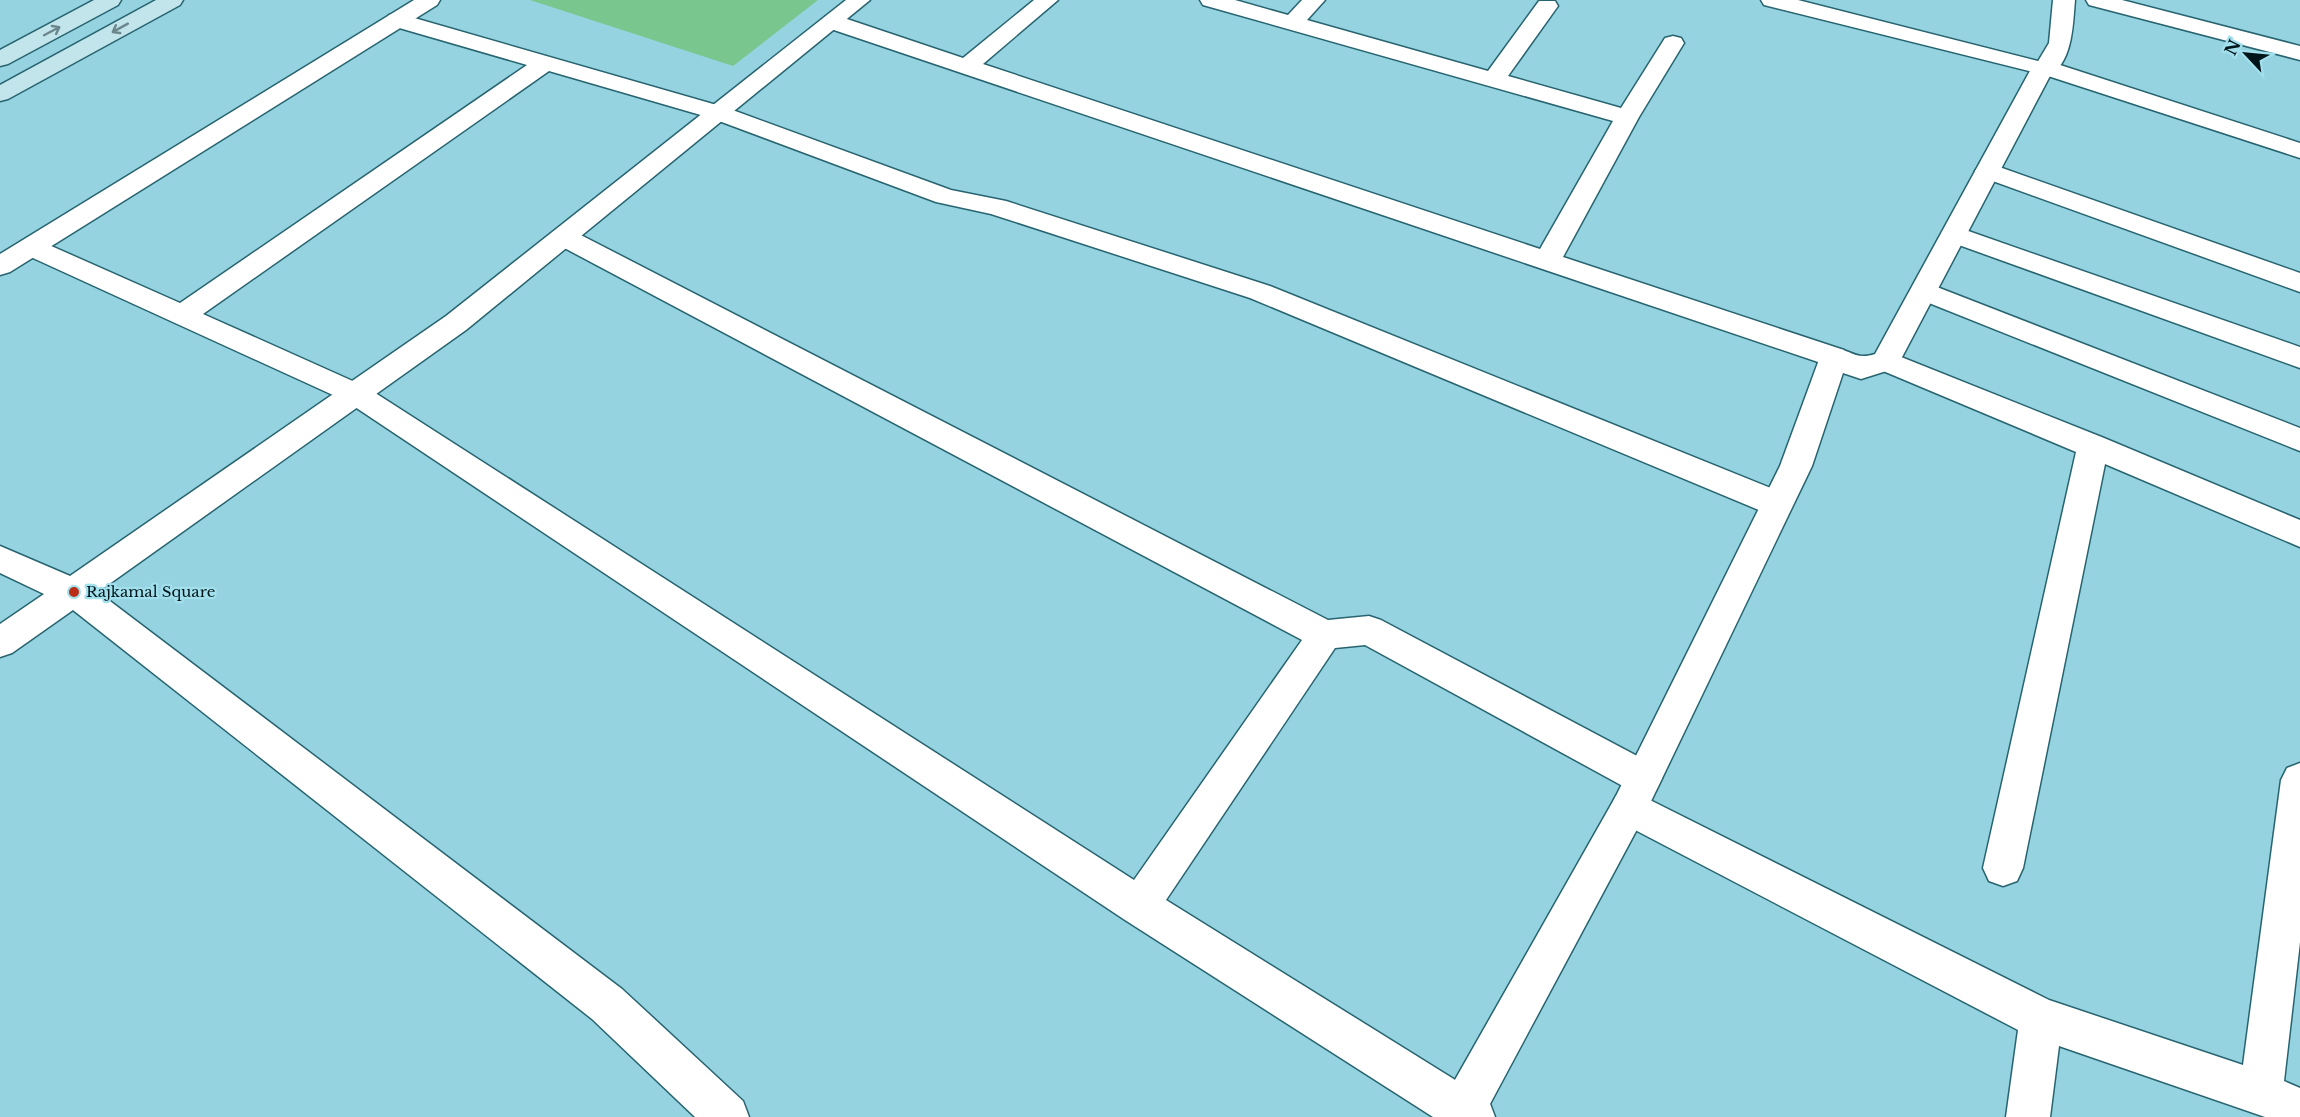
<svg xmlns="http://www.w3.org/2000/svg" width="2300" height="1117" font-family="'Libre Baskerville',serif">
	<rect width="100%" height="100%" fill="#96d3e0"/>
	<polygon fill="#79c68e" points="530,0 818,0 733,66"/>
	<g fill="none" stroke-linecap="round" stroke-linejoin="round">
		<g stroke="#276470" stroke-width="3">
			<g id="minor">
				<polygon points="1034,0 1058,0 983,64 1540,249 1613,121 1203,5 1200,0 1235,0 1288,15 1302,0 1325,0 1307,20 1488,71 1539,1 1555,1 1558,6 1508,76 1621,108 1665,38 1673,36 1681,38 1684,43 1639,117 1563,257 1844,350 1848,357 1844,364 1834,367 1824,364 825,27 822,22 825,17 833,15 841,17 963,58"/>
				<polygon points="1761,0 1798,0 2042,62 2054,63 2300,143 2300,158 2045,75 1764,5"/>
				<polygon points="2086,0 2122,0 2300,46 2300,60 2089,5"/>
				<polygon points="397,13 727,108 951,190 1006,201 1270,286 1788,495 1793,504 1788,513 1777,516 1766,513 1250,298 991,214 936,202 711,118 549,71 203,314 366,387 1134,880 1302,640 555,243 551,237 555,231 564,229 573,231 1328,620 1369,616 1381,620 1656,766 1662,778 1656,790 1643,795 1630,790 1365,645 1335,648 1166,900 1489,1101 1495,1117 1433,1117 1125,920 346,401 22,253 18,247 22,241 31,239 40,241 180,303 527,65 389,25 386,20 389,15"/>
				<polygon points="1988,163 2300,273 2300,292 1979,176 1975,171 1979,166"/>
				<polygon points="1954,226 2300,347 2300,368 1945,240 1941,234 1945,228"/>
				<polygon points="1924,282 2300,428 2300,451 1914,297 1910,291 1914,285"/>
				<polygon points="1886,351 2104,438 2300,520 2300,547 2105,464 2023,868 2017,881 2003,886 1989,881 1983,868 2076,452 1876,368 1872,361 1876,354"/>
				<polygon points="2300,763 2300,942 2284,1081 2300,1088 2300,1117 2265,1117 2059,1046 2050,1117 2006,1117 2018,1030 1616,820 1610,808 1616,796 1629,791 1642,796 2049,1000 2243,1065 2281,780 2287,768"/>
			</g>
		</g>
		<g stroke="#276470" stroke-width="3">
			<g id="tertiary">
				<polygon points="414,0 440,0 437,5 10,272 0,275 0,254"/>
				<polygon points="846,0 870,0 466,330 98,592 622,989 743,1101 749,1117 695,1117 592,1019 73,610 12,653 0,657 0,624 44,594 0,573 0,546 70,576 446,316"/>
				<path d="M2053 0H2075C2073 22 2073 61 2051 74L1900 361 1896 368 1861 379 1843 373 1812 466 1642 820 1483 1117H1437L1443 1101 1616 796 1780 466 1820 357 1824 350C1848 343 1851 362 1875 354L2031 69 2037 63 2049 43Z"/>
			</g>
		</g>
		<g stroke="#276470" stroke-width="3">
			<g id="secondary">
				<polygon points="94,0 121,0 118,5 8,64 0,66 0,50"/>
				<polygon points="156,0 183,0 180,5 8,99 0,101 0,85"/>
			</g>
		</g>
		<use href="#minor" fill="#fff" fill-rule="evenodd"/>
		<use href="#tertiary" fill="#fff" fill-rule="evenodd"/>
		<use href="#secondary" fill="#c2e5eb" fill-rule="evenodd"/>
	</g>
	<defs><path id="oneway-shaft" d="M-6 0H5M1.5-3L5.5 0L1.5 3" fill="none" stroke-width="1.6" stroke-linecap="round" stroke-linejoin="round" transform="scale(1.5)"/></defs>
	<g stroke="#6b878c">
		<use href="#oneway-shaft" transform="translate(120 28) rotate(151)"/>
		<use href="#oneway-shaft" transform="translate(52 31) rotate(-28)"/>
	</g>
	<circle fill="#ba2e18" stroke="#a3e0ed" stroke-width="2" cx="74" cy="592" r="6"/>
	<g text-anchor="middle" stroke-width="4.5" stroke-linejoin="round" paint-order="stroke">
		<g font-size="15" fill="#001519" stroke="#a3e0ed" text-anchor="start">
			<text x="86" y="597">Rajkamal Square</text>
		</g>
	</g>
	<g transform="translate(2246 54) rotate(296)" stroke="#a3e0ed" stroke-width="4.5" paint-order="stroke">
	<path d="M0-4.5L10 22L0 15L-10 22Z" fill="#001519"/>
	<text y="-9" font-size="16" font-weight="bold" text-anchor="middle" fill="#001519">N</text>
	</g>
</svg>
